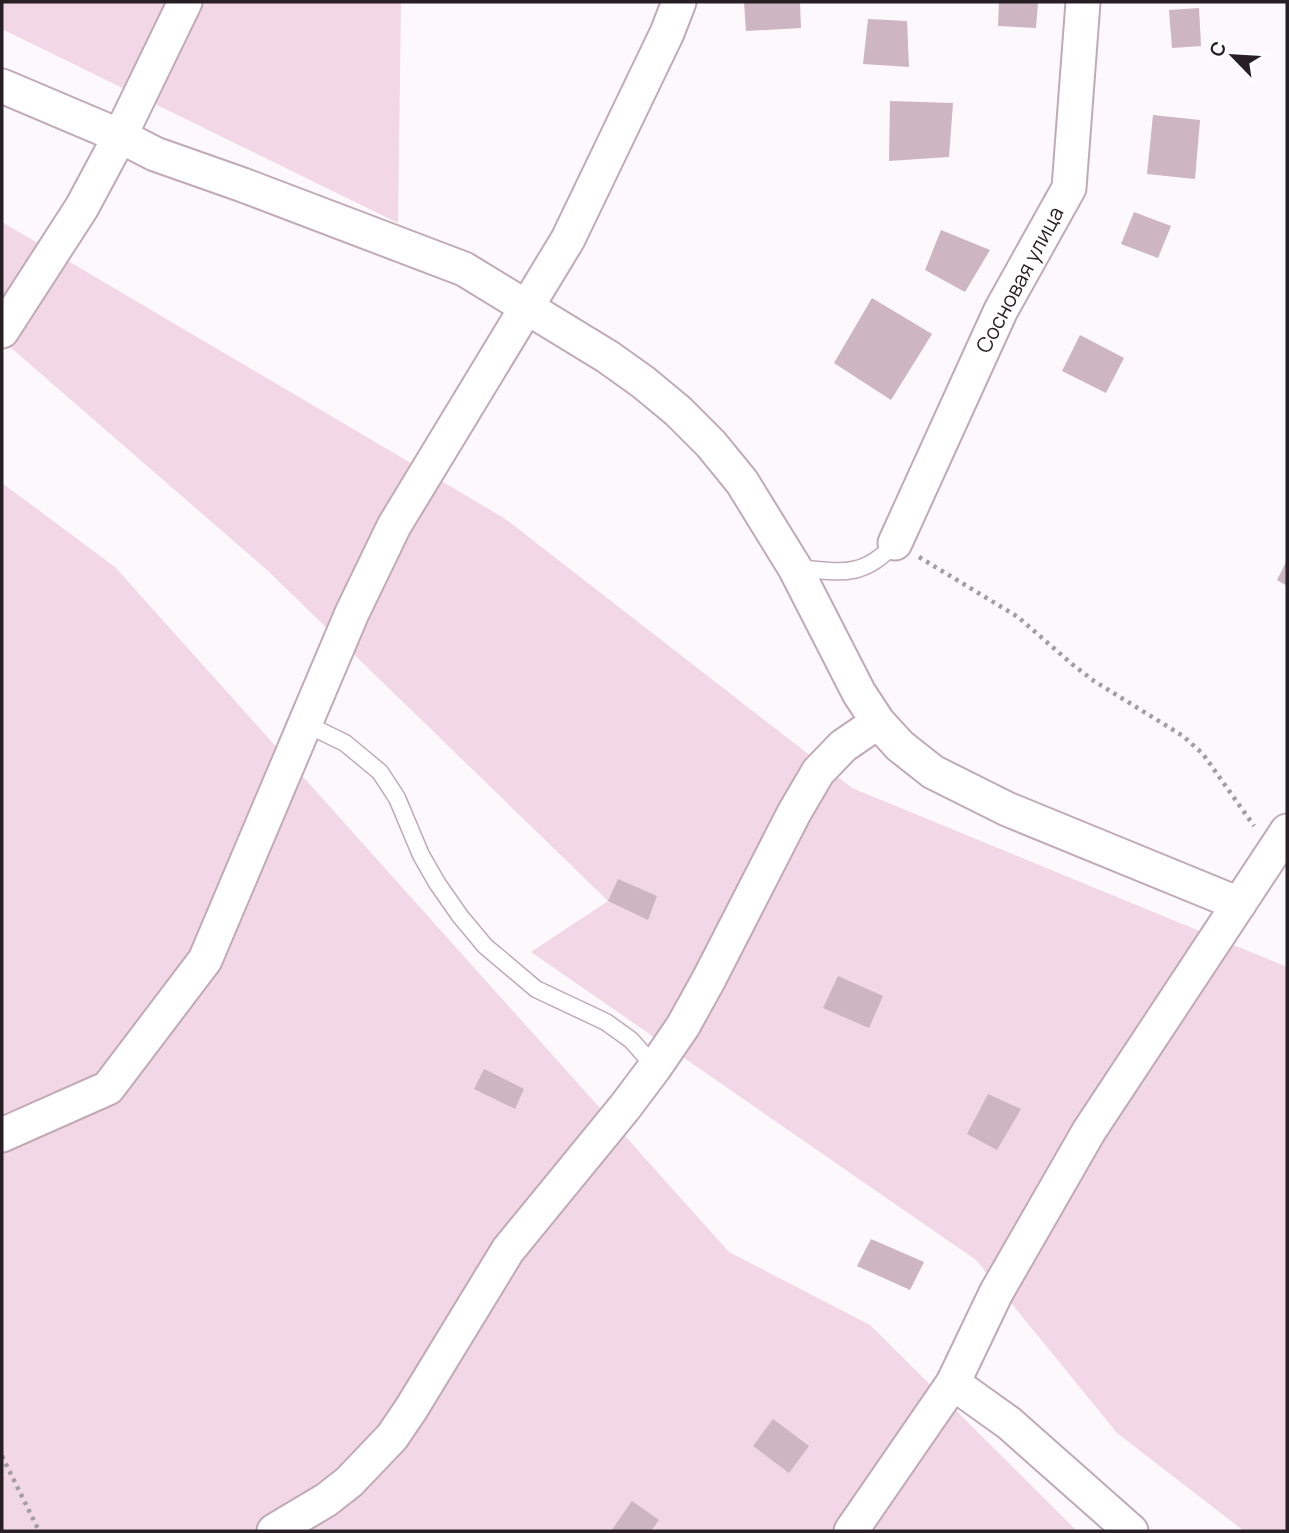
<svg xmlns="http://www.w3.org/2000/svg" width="1289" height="1533" font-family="Manrope,sans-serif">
	<rect width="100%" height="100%" fill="#fdf8fb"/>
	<g fill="#f2d8e6">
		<polygon points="2,2 401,2 398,223 2,29"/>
		<polygon points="2,222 504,518 852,788 1287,967 1287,1531 1244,1531 1117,1433 976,1260 531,952 608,901 267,570 2,340"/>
		<polygon points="2,483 115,567 729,1252 870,1325 1077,1531 2,1531"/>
	</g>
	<g fill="#cdb5c1">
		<polygon points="744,2 800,2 801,28 746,31"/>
		<polygon points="999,2 1038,2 1036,28 998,26"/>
		<polygon points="1199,8 1201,46 1172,48 1169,10"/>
		<polygon points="868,19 907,21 909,67 863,64"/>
		<polygon points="890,101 953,103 949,157 889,161"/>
		<polygon points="1153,115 1200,120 1195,179 1147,174"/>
		<polygon points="1134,212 1171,226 1158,258 1121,244"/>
		<polygon points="941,230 990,250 965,292 925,270"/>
		<polygon points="872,298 932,334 891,400 834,363"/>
		<polygon points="1080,335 1124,358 1106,393 1062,371"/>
		<polygon points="1287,560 1287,586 1277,580"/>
		<polygon points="618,879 657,896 648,920 608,901"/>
		<polygon points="838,976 883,996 869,1028 823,1008"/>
		<polygon points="484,1069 524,1089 515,1109 474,1089"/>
		<polygon points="988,1094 1021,1109 997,1150 967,1134"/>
		<polygon points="871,1239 924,1262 910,1290 857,1266"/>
		<polygon points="773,1419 809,1446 789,1473 753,1446"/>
		<polygon points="632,1501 659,1520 651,1531 611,1531"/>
	</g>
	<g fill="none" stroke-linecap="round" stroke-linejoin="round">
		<g stroke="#c1aab6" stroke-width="19">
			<g id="lane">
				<path d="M795 568C840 572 863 579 895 543"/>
				<polyline points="306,724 345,743 380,772 397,798 421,855 437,883 460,916 485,946 536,989 606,1022 631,1040 655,1067"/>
			</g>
		</g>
		<g stroke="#c1aab6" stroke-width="37">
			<g id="street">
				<polyline points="2,86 120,136 155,154 243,185 464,269 608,357 643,382 678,411 711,444 742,482 795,568 859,693 878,722 900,746 933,772 1007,809 1239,904"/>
				<polyline points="2,331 82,207 120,136 185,2"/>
				<polyline points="895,543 1001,310 1069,188 1083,2"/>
				<polyline points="2,1135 108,1088 205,960 352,613 394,526 568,239 667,33 679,2"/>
				<polyline points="953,1383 1009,1423 1131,1531"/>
				<polyline points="274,1531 326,1500 349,1482 392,1437 411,1409 508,1250 625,1107 655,1067 683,1026 709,979 794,813 818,772 843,746 878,722"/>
				<polyline points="851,1531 953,1383 996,1293 1089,1131 1287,831"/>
			</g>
		</g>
		<g stroke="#a39ca0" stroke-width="4.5" stroke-dasharray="3.5 5" stroke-linecap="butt">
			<polyline points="919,557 1018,617 1072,664 1094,681 1183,736 1203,754 1254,826"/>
			<polyline points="2,1456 39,1531"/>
		</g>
		<use href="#lane" stroke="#fff" stroke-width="16"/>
		<use href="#street" stroke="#fff" stroke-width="33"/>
	</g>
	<g text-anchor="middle" stroke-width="5" stroke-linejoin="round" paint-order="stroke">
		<g font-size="21" fill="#281f24" stroke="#fff">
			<text transform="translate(1020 280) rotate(-62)" y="7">Сосновая улица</text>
		</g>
	</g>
	<rect width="1289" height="1533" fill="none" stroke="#281f24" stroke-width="7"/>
	<g transform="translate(1233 56) rotate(295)" stroke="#ffffff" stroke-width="5" paint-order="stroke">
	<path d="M0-5L12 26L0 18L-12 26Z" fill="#281f24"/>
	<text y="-10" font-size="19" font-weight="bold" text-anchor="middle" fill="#281f24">С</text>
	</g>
</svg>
